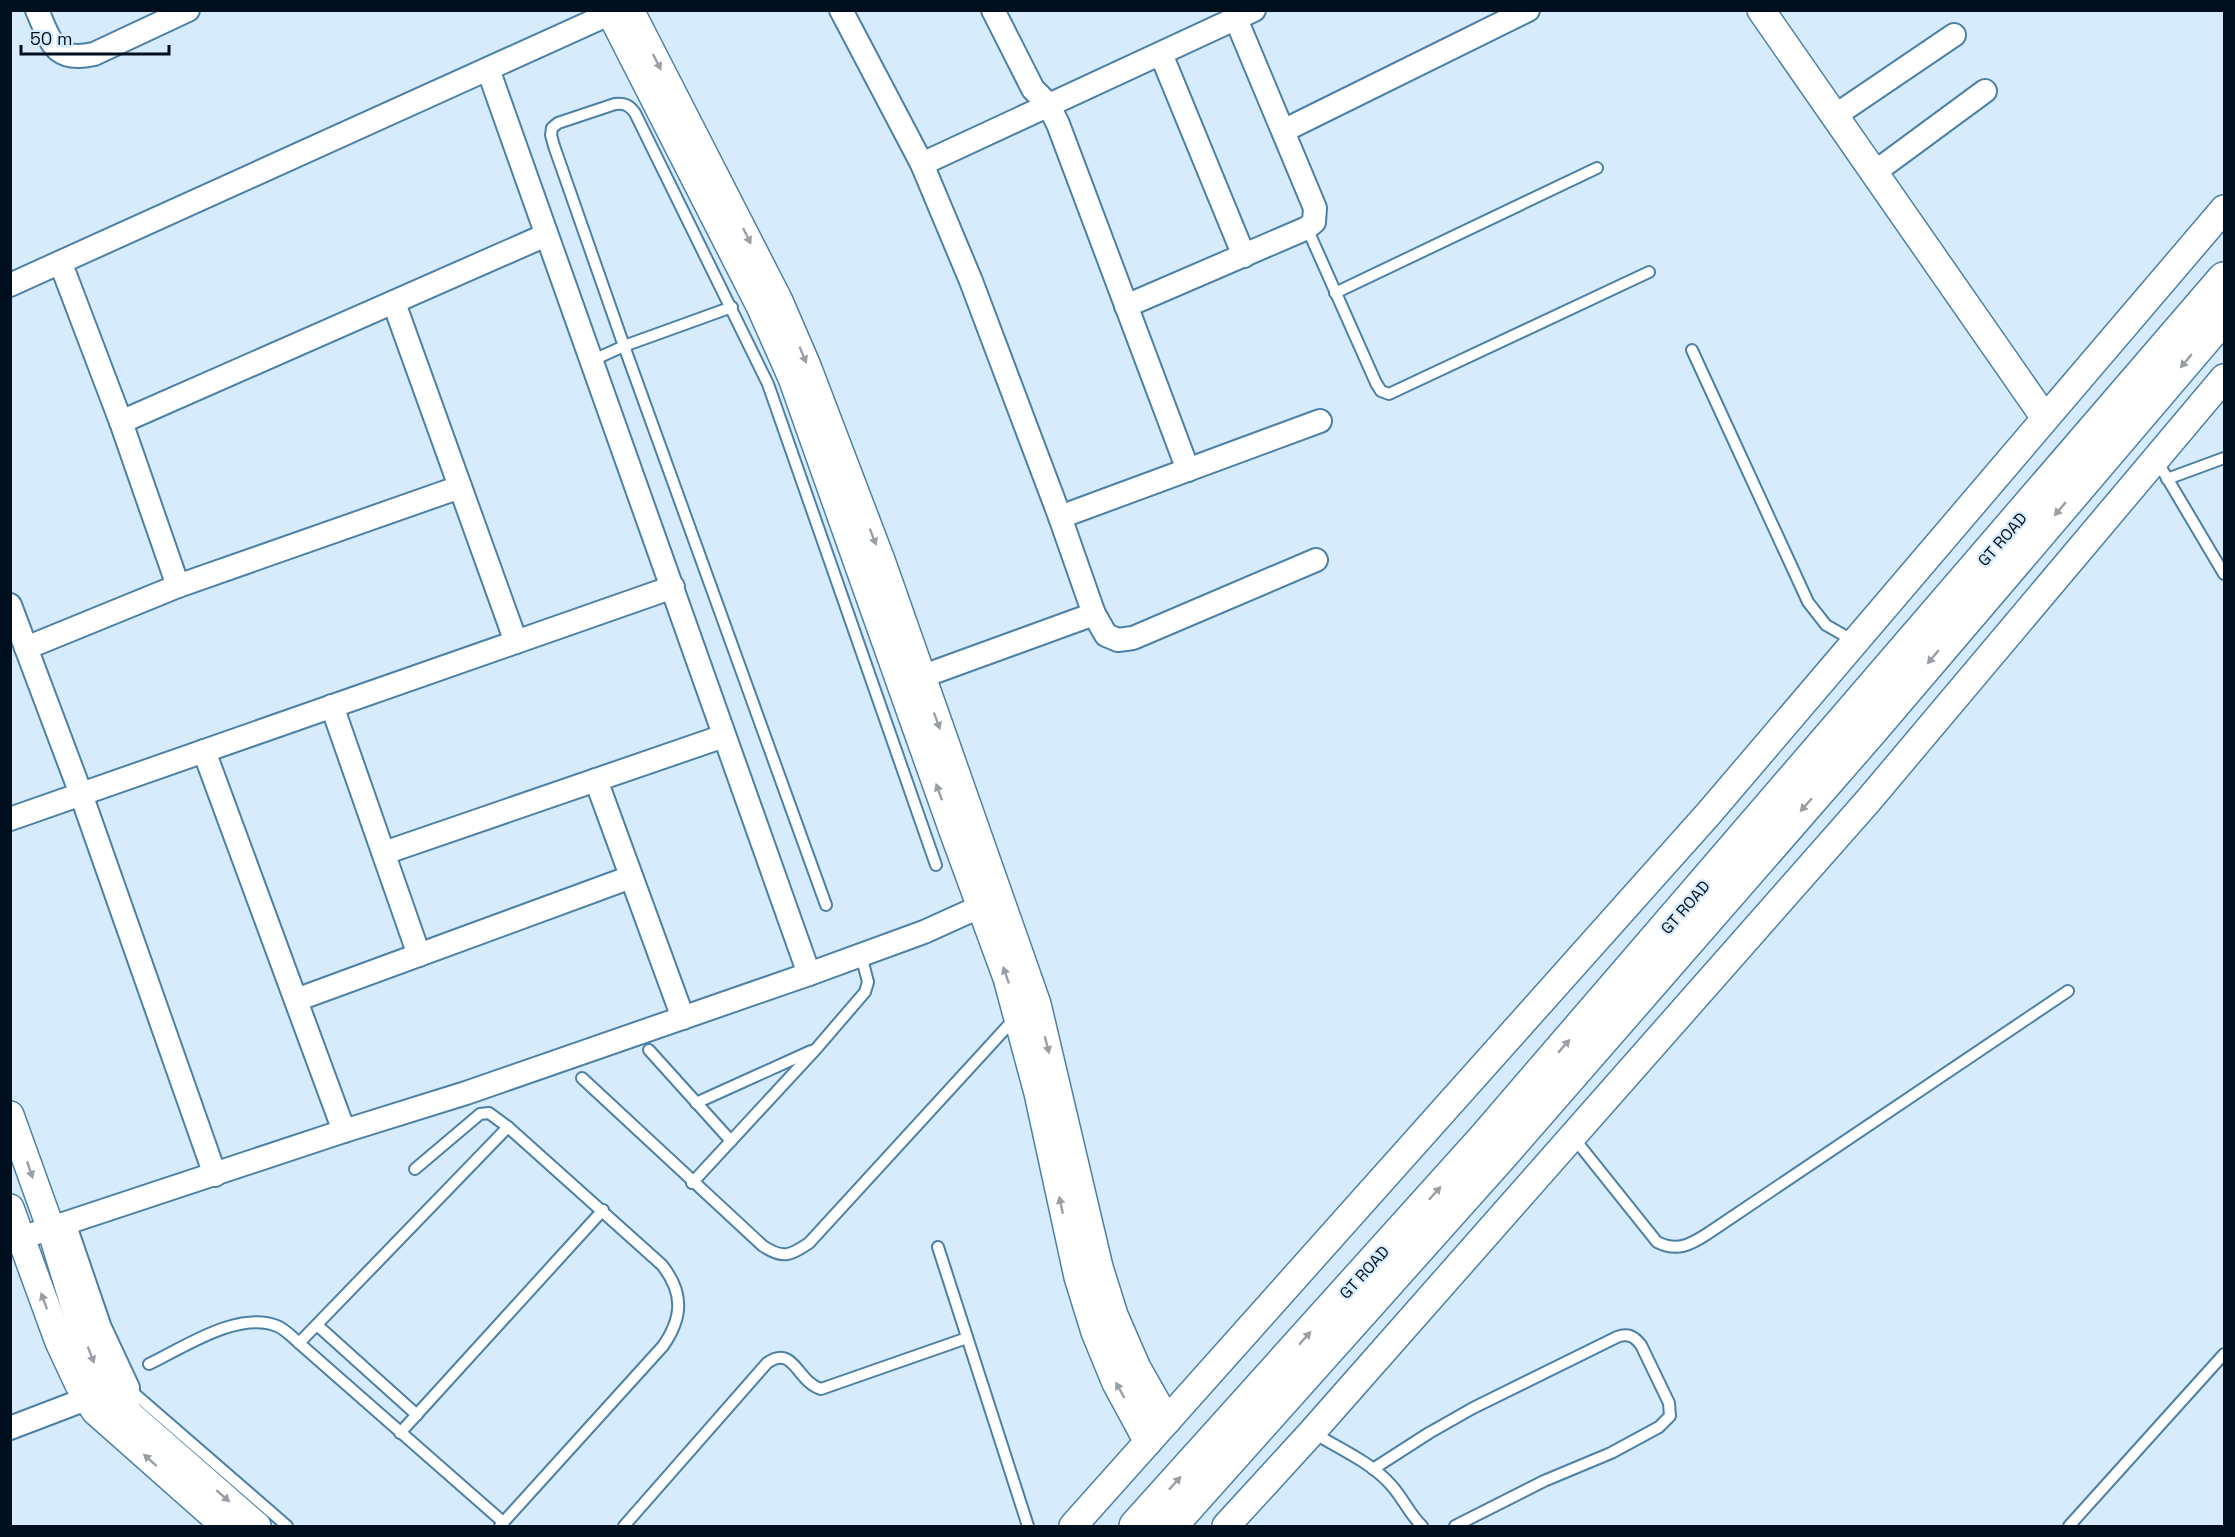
<svg xmlns="http://www.w3.org/2000/svg" width="2235" height="1537" font-family="'Space Grotesk',sans-serif">
	<rect width="100%" height="100%" fill="#d6ebfc"/>
	<g fill="none" stroke-linecap="round" stroke-linejoin="round">
		<g stroke="#4d80a5" stroke-width="14">
			<g id="service">
				<polyline points="1307,228 1376,383 1381,391 1389,394 1649,272"/>
				<polyline points="1335,293 1597,168"/>
				<polyline points="1692,350 1808,602 1826,625 1854,641"/>
				<polyline points="591,361 624,346 732,307"/>
				<polyline points="2157,461 2224,574"/>
				<polyline points="2167,479 2224,458"/>
				<path d="M826 905 624 346 554 146 551 135 552 128 558 123 615 104C625 103 629 105 635 113L768 384 936 865"/>
				<polyline points="649,1050 731,1141"/>
				<path d="M582 1078 763 1246C783 1259 790 1256 809 1243L1016 1017"/>
				<polyline points="696,1103 811,1051"/>
				<path d="M1573 1137 1657 1242C1677 1252 1690 1245 1707 1234L2068 991"/>
				<path d="M415 1169 480 1114 489 1113 508 1127 662 1265C684 1293 683 1317 663 1346L500 1526"/>
				<polyline points="692,1183 816,1049 865,992 868,982 861,955"/>
				<polyline points="938,1247 1028,1526"/>
				<polyline points="317,1325 417,1415"/>
				<path d="M149 1364C183 1348 238 1310 277 1326 285 1329 292 1337 299 1343"/>
				<polyline points="128,1388 287,1526"/>
				<path d="M1312 1432C1338 1448 1371 1462 1391 1485 1403 1498 1410 1515 1422 1526"/>
				<polyline points="400,1433 603,1210"/>
				<path d="M1373 1469 1429 1433 1473 1408 1617 1337C1628 1333 1634 1336 1641 1345L1669 1403 1670 1416 1659 1427 1611 1453 1544 1481 1455 1526"/>
				<polyline points="503,1522 299,1343 508,1127"/>
				<path d="M624 1526 767 1363C794 1344 797 1382 821 1389L967 1338"/>
				<polyline points="2069,1526 2224,1354"/>
			</g>
		</g>
		<g stroke="#4d80a5" stroke-width="26">
			<g id="minor">
				<path d="M37 10C51 42 54 63 94 54L188 10"/>
				<polyline points="841,10 922,164 971,281 1060,517 1094,614 1106,635 1118,640 1133,638 1316,560"/>
				<polyline points="993,10 1033,89 1048,104 1058,124 1188,470"/>
				<polyline points="1161,54 1244,256"/>
				<polyline points="488,69 809,974"/>
				<polyline points="1836,115 1954,35"/>
				<polyline points="1283,131 1528,10"/>
				<polyline points="922,164 1254,10"/>
				<polyline points="1875,172 1985,91"/>
				<polyline points="61,264 121,422 178,586"/>
				<polyline points="10,285 618,10"/>
				<polyline points="394,303 516,642"/>
				<polyline points="1126,306 1307,228 1314,222 1315,208 1236,19"/>
				<polyline points="121,422 546,235"/>
				<polyline points="1060,517 1320,421"/>
				<polyline points="10,605 81,794 215,1175"/>
				<polyline points="26,648 178,586 460,487"/>
				<polyline points="907,682 1094,614"/>
				<polyline points="332,706 419,955"/>
				<polyline points="204,751 344,1131"/>
				<polyline points="596,780 683,1018"/>
				<polyline points="10,819 673,587"/>
				<polyline points="384,853 724,736"/>
				<polyline points="296,1000 631,877"/>
				<polyline points="65,1226 100,1328 128,1388"/>
				<polyline points="21,1238 344,1131 466,1093 809,974 924,932 997,899"/>
				<polyline points="10,1428 86,1399"/>
			</g>
		</g>
		<g stroke="#4d80a5" stroke-width="30">
			<g id="tertiary">
				<polyline points="609,10 760,306 792,378 953,831 1007,978 1038,1093 1078,1277 1095,1332 1116,1383 1148,1442"/>
				<polyline points="630,10 779,301 807,366 881,560 1037,1004 1099,1267 1114,1315 1137,1368 1167,1421"/>
				<polyline points="1761,10 2045,418"/>
				<polyline points="10,1115 51,1229 85,1340 98,1373 130,1415 257,1526"/>
				<polyline points="10,1208 59,1342 79,1385 95,1411 225,1526"/>
				<polyline points="1073,1526 1710,812 2224,209"/>
				<polyline points="1226,1526 1312,1432 1868,801 2224,378"/>
			</g>
		</g>
		<g stroke="#4d80a5" stroke-width="36">
			<g id="trunk">
				<polyline points="1136,1526 1485,1138 2224,279"/>
				<polyline points="1170,1526 1503,1153 1874,727 2224,316"/>
			</g>
		</g>
		<use href="#service" stroke="#fff" stroke-width="10"/>
		<use href="#minor" stroke="#fff" stroke-width="22"/>
		<use href="#tertiary" stroke="#fff" stroke-width="27"/>
		<use href="#trunk" stroke="#fff" stroke-width="33"/>
	</g>
	<defs><path id="oneway-solid" d="M-6-.8H1V-3.2L6.5 0L1 3.2V.8H-6Z" transform="scale(1.5)"/></defs>
	<g fill="#999fa5">
		<use href="#oneway-solid" transform="translate(657 62) rotate(63)"/>
		<use href="#oneway-solid" transform="translate(747 236) rotate(64)"/>
		<use href="#oneway-solid" transform="translate(803 355) rotate(67)"/>
		<use href="#oneway-solid" transform="translate(2186 361) rotate(130)"/>
		<use href="#oneway-solid" transform="translate(2060 509) rotate(130)"/>
		<use href="#oneway-solid" transform="translate(873 537) rotate(69)"/>
		<use href="#oneway-solid" transform="translate(1933 657) rotate(130)"/>
		<use href="#oneway-solid" transform="translate(937 721) rotate(70)"/>
		<use href="#oneway-solid" transform="translate(939 792) rotate(-110)"/>
		<use href="#oneway-solid" transform="translate(1806 805) rotate(131)"/>
		<use href="#oneway-solid" transform="translate(1006 975) rotate(-109)"/>
		<use href="#oneway-solid" transform="translate(1047 1045) rotate(76)"/>
		<use href="#oneway-solid" transform="translate(1564 1046) rotate(-49)"/>
		<use href="#oneway-solid" transform="translate(30 1170) rotate(71)"/>
		<use href="#oneway-solid" transform="translate(1435 1193) rotate(-48)"/>
		<use href="#oneway-solid" transform="translate(1061 1205) rotate(-102)"/>
		<use href="#oneway-solid" transform="translate(44 1301) rotate(-110)"/>
		<use href="#oneway-solid" transform="translate(1305 1338) rotate(-48)"/>
		<use href="#oneway-solid" transform="translate(91 1355) rotate(69)"/>
		<use href="#oneway-solid" transform="translate(1120 1390) rotate(-119)"/>
		<use href="#oneway-solid" transform="translate(150 1460) rotate(-138)"/>
		<use href="#oneway-solid" transform="translate(1175 1483) rotate(-48)"/>
		<use href="#oneway-solid" transform="translate(223 1496) rotate(41)"/>
	</g>
	<g text-anchor="middle" stroke-width="4.5" stroke-linejoin="round" paint-order="stroke">
		<g font-size="16" fill="#000f1d" stroke="#d6ebfc">
			<text transform="translate(2002 539) rotate(-49)" y="6">GT ROAD</text>
			<text transform="translate(1685 907) rotate(-49)" y="6">GT ROAD</text>
			<text transform="translate(1364 1272) rotate(-48)" y="6">GT ROAD</text>
		</g>
	</g>
	<rect width="2235" height="1537" fill="none" stroke="#000f1d" stroke-width="24"/>
	<path d="M21 45v9h148v-9" fill="none" stroke="#000f1d" stroke-width="3"/>
	<text x="30" y="45" font-size="18" fill="#000f1d" stroke="#d6ebfc" stroke-width="4.5" paint-order="stroke">50 m</text>
</svg>
